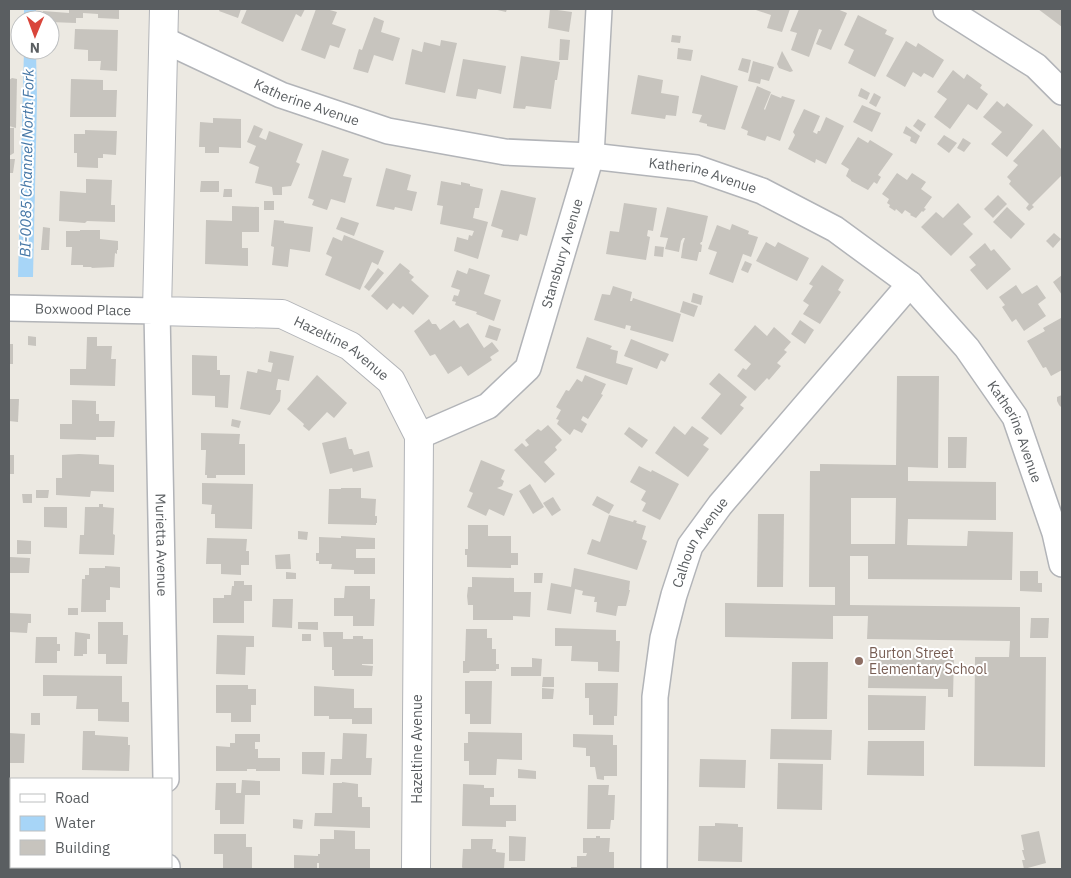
<svg xmlns="http://www.w3.org/2000/svg" width="1071" height="878" font-family="'IBM Plex Sans',sans-serif">
	<rect width="100%" height="100%" fill="#ece9e2"/>
	<g fill="#a7d5f7">
		<rect x="24" y="9" width="12" height="11"/>
		<polygon points="24,50 36,50 37,100 33,277 18,277"/>
	</g>
	<g fill="#c7c4be" fill-rule="evenodd">
		<polygon points="69,9 119,9 119,19 98,18 98,14 83,13 83,18 76,18 76,23 50,22 50,20 43,20 43,11 69,13"/>
		<polygon points="220,9 241,9 238,18 219,11"/>
		<polygon points="247,9 305,9 301,17 296,14 283,42 241,23"/>
		<polygon points="316,9 326,9 337,12 332,24 346,29 339,48 330,45 325,59 301,50"/>
		<polygon points="493,9 507,9 506,12"/>
		<polygon points="550,9 572,12 569,32 548,28"/>
		<polygon points="753,9 790,9 782,32 767,28 771,15"/>
		<polygon points="799,9 837,9 847,13 831,50 816,44 822,30 819,29 809,57 791,50 797,33 790,31"/>
		<polygon points="1038,9 1062,9 1062,27"/>
		<polygon points="858,15 887,30 885,34 894,38 875,77 848,63 854,50 844,45"/>
		<polygon points="374,17 384,21 381,32 400,38 393,61 374,55 368,73 353,69 359,49 362,50"/>
		<polygon points="75,29 118,30 117,71 100,70 101,61 88,61 88,50 74,49"/>
		<polygon points="672,35 681,36 680,43 671,42"/>
		<polygon points="560,39 570,40 568,60 559,60"/>
		<polygon points="441,40 457,43 445,93 405,84 412,49 422,52 424,42 440,46"/>
		<polygon points="906,41 916,47 918,43 944,60 933,78 924,73 921,77 913,72 905,87 886,76"/>
		<polygon points="678,48 693,50 691,61 677,59"/>
		<polygon points="782,51 793,71 790,72 779,68 777,64"/>
		<polygon points="521,56 560,62 557,80 555,80 551,109 526,106 525,109 513,108"/>
		<polygon points="742,58 751,60 748,73 738,70"/>
		<polygon points="463,59 506,66 501,94 478,89 476,99 456,96"/>
		<polygon points="753,61 774,67 769,81 761,79 760,84 748,81"/>
		<polygon points="953,70 964,79 967,74 982,85 980,88 988,94 977,110 968,104 950,129 934,117 947,99 937,92"/>
		<polygon points="638,75 663,80 661,93 679,96 676,116 666,115 665,119 631,114"/>
		<polygon points="701,75 738,86 725,130 707,126 707,124 699,122 702,115 692,113"/>
		<polygon points="12,78 17,79 16,128 9,126 9,80"/>
		<polygon points="71,79 103,80 103,90 117,90 116,117 70,117"/>
		<polygon points="757,86 771,92 764,109 765,110 771,94 781,98 782,96 795,100 780,141 767,136 765,141 747,135 748,131 741,128"/>
		<polygon points="861,88 870,93 867,100 858,96"/>
		<polygon points="874,93 881,97 876,107 869,103"/>
		<polygon points="997,101 1004,107 1007,103 1033,125 1007,157 991,144 1002,132 983,117"/>
		<polygon points="862,105 881,113 872,132 853,122"/>
		<polygon points="804,109 820,116 813,132 817,134 818,131 820,131 826,117 844,126 826,164 816,159 815,163 788,149 795,135 793,132"/>
		<polygon points="213,118 241,119 241,148 219,147 219,153 205,153 205,147 199,147 200,122 213,123"/>
		<polygon points="918,119 926,124 921,132 913,126"/>
		<polygon points="254,125 263,129 259,137 266,140 269,131 303,144 296,162 300,164 291,186 282,187 282,195 273,195 272,187 255,183 259,167 249,163 256,146 247,142"/>
		<polygon points="906,126 920,136 916,144 910,141 911,137 903,133"/>
		<polygon points="9,128 14,128 14,153 9,156"/>
		<polygon points="1043,129 1062,150 1062,175 1032,205 1034,207 1029,211 1026,208 1029,204 1009,184 1011,181 1007,177 1018,165 1013,161"/>
		<polygon points="85,130 117,131 116,155 103,154 103,158 98,158 98,168 77,167 77,153 74,153 74,134 85,134"/>
		<polygon points="944,135 957,143 949,153 937,144"/>
		<polygon points="858,137 868,143 870,140 893,154 878,175 881,177 877,184 874,182 868,190 851,181 851,180 846,176 849,169 841,164"/>
		<polygon points="963,138 971,143 964,152 957,148"/>
		<polygon points="322,150 349,159 343,176 352,178 345,203 331,199 327,210 312,205 314,200 308,198"/>
		<polygon points="9,159 15,159 13,173 9,173"/>
		<polygon points="386,168 411,175 407,190 417,192 412,211 395,207 394,210 376,206"/>
		<polygon points="897,173 907,180 912,173 926,182 921,189 932,197 924,208 926,209 923,212 922,211 916,218 910,215 911,214 905,210 902,214 896,209 895,211 889,207 890,205 887,203 889,199 882,194"/>
		<polygon points="86,179 112,180 111,205 115,205 115,222 87,221 85,223 59,221 60,191 86,193"/>
		<polygon points="201,181 219,181 219,192 200,192"/>
		<polygon points="441,181 461,185 461,182 470,184 470,186 483,189 479,208 475,208 473,218 488,222 478,259 454,251 457,237 468,240 469,235 472,236 474,231 440,224 443,206 437,205"/>
		<polygon points="224,189 232,189 232,197 223,197"/>
		<polygon points="501,190 536,198 527,236 520,234 518,241 501,237 503,230 491,226"/>
		<polygon points="998,195 1007,204 993,218 984,209"/>
		<rect x="264" y="201" width="10" height="9"/>
		<polygon points="624,203 657,208 653,231 648,230 647,236 650,237 646,260 606,254 610,231 619,232"/>
		<polygon points="958,203 971,217 963,224 973,234 951,256 921,227 936,212 943,218"/>
		<polygon points="232,206 259,207 259,232 242,232 242,248 248,248 248,266 205,264 206,220 232,221"/>
		<polygon points="667,207 708,216 702,242 701,242 700,244 702,245 701,252 699,252 697,261 681,258 683,244 685,238 683,238 681,241 679,252 665,249 668,238 660,237"/>
		<polygon points="1007,207 1025,224 1011,239 993,222"/>
		<polygon points="341,217 359,223 354,236 336,229"/>
		<polygon points="274,220 284,221 284,223 313,227 310,252 290,249 288,267 272,265 274,247 271,246"/>
		<polygon points="732,224 749,231 748,234 758,237 751,257 743,254 733,283 709,274 717,252 708,249 717,225 730,230"/>
		<polygon points="43,227 50,228 49,250 41,250"/>
		<polygon points="80,230 100,230 100,239 118,241 118,250 117,250 117,254 115,253 114,267 91,268 92,267 83,267 83,265 71,265 72,247 66,247 66,231 80,231"/>
		<polygon points="1054,233 1061,239 1053,248 1046,241"/>
		<polygon points="344,235 384,251 378,265 372,262 360,290 325,275 332,257 326,254 333,237 342,241"/>
		<polygon points="766,242 775,247 778,242 809,258 797,281 756,261"/>
		<polygon points="985,243 991,251 994,249 1011,269 987,290 970,270 976,265 969,257"/>
		<polygon points="655,246 664,247 663,257 654,256"/>
		<polygon points="745,261 752,264 748,273 741,270"/>
		<polygon points="400,263 410,271 409,273 414,277 411,280 429,296 413,315 403,306 400,309 393,303 387,310 371,296"/>
		<polygon points="822,265 844,280 838,290 841,292 820,324 803,314 809,305 803,301 813,286 809,284"/>
		<polygon points="378,268 384,273 369,291 364,287"/>
		<polygon points="469,268 490,275 484,294 501,300 494,321 476,314 477,312 455,305 456,302 452,301 454,295 458,296 460,290 451,287 457,270 467,274"/>
		<polygon points="1062,275 1062,295 1053,282"/>
		<polygon points="1016,285 1022,294 1037,285 1046,298 1038,304 1046,316 1024,331 1016,319 1012,322 1002,307 1005,305 999,297"/>
		<polygon points="613,286 632,292 630,301 632,301 633,298 681,314 673,342 630,330 631,326 626,325 625,329 594,320 602,294 610,295"/>
		<polygon points="693,293 703,296 701,305 691,302"/>
		<polygon points="683,301 698,306 694,317 680,312"/>
		<polygon points="1061,318 1062,370 1051,376 1046,367 1043,368 1027,341 1045,331 1043,328"/>
		<polygon points="429,319 432,324 436,324 440,330 454,320 460,328 468,323 484,348 492,342 499,351 490,357 492,360 468,376 461,366 448,374 435,354 430,356 414,331"/>
		<polygon points="800,320 814,330 805,344 791,334"/>
		<polygon points="489,325 501,329 497,341 485,337"/>
		<polygon points="755,325 767,336 774,327 791,342 784,350 787,352 777,363 781,366 769,380 767,378 755,391 737,376 743,368 746,370 751,364 734,350"/>
		<polygon points="28,336 36,337 36,346 28,345"/>
		<polygon points="87,337 97,337 97,346 112,346 111,359 116,359 115,386 70,385 70,369 86,369"/>
		<polygon points="587,337 612,346 610,349 618,351 616,363 633,368 627,385 576,368"/>
		<polygon points="631,339 669,354 665,362 661,360 657,369 624,356"/>
		<rect x="9" y="344" width="4" height="20"/>
		<polygon points="270,351 294,356 289,381 278,379 276,390 281,390 280,401 270,415 240,409 247,371 257,373 258,369 271,372 273,363 268,362"/>
		<polygon points="192,355 217,356 217,370 220,370 220,375 230,375 228,408 215,407 215,396 192,395"/>
		<polygon points="719,373 747,397 740,405 744,408 721,435 701,418 721,394 709,384"/>
		<polygon points="317,375 347,403 334,418 327,412 309,431 303,426 304,424 287,409"/>
		<polygon points="585,375 606,384 601,394 603,395 588,419 583,416 581,420 587,424 582,433 574,429 570,435 557,424 559,420 556,419 561,410 556,407 566,390 569,391 577,379 582,382"/>
		<path d="M897 376H939L938 468 908 467V481L996 482V520L908 519 907 545 967 546 968 531 1013 532 1012 580 868 579V556H850V605L1020 607V657H1046L1045 767 974 766 975 657H1009L1010 641 867 639 868 616H833V639L725 637V603L835 605V587H809L810 471H820V464L896 465ZM851 498H896L895 544H851Z"/>
		<polygon points="1062,395 1062,408 1059,405 1057,401 1057,397"/>
		<polygon points="9,399 19,399 18,422 9,421"/>
		<polygon points="72,400 96,401 96,414 99,414 99,421 115,421 114,437 96,437 96,440 60,439 60,424 72,424"/>
		<polygon points="232,419 241,421 239,428 231,426"/>
		<polygon points="548,425 562,440 555,447 557,450 544,462 555,474 545,483 514,450 522,443 526,447 529,445 525,440 538,429 541,431"/>
		<polygon points="674,426 685,435 692,426 709,438 703,445 709,449 688,477 655,453"/>
		<polygon points="629,427 648,440 642,448 624,434"/>
		<polygon points="201,433 240,434 239,444 245,444 245,475 216,475 216,478 207,478 207,475 205,475 206,450 201,450"/>
		<polygon points="346,437 349,449 352,449 354,455 369,451 373,467 353,472 352,468 330,474 322,443"/>
		<polygon points="948,437 967,437 966,468 948,468"/>
		<polygon points="79,454 99,455 99,464 114,465 114,492 91,491 90,497 56,495 56,478 62,478 62,455"/>
		<rect x="9" y="455" width="5" height="19"/>
		<polygon points="481,460 505,470 501,479 504,481 502,486 497,488 513,494 504,516 489,509 486,516 467,507 473,493 469,491"/>
		<polygon points="639,466 651,472 652,470 679,484 660,520 642,511 646,503 641,500 646,491 630,482"/>
		<polygon points="202,483 253,484 252,529 215,528 215,514 211,514 212,505 202,504"/>
		<polygon points="530,484 544,507 533,514 519,491"/>
		<polygon points="341,488 361,488 361,498 376,499 375,516 377,516 377,523 376,523 376,525 328,524 329,489 341,489"/>
		<polygon points="36,490 49,490 48,498 36,498"/>
		<polygon points="22,494 32,494 32,503 23,503"/>
		<polygon points="597,496 614,505 609,514 592,505"/>
		<polygon points="553,497 561,510 552,516 543,503"/>
		<polygon points="99,504 103,504 103,507 114,508 113,534 115,535 114,555 79,554 80,535 84,535 85,507 99,507"/>
		<polygon points="44,507 67,507 67,528 44,527"/>
		<polygon points="758,514 784,514 783,587 757,587"/>
		<polygon points="609,515 633,522 634,520 637,521 636,523 646,526 642,539 647,541 637,570 587,554 592,539 600,542"/>
		<polygon points="468,525 488,525 488,536 511,536 511,553 518,553 518,565 511,565 511,568 467,567 467,555 465,555 465,549 468,549"/>
		<polygon points="298,531 308,532 307,540 298,539"/>
		<polygon points="341,536 375,538 375,549 356,549 356,558 375,558 375,574 354,574 354,570 331,569 332,564 319,564 319,561 316,561 316,553 319,553 319,537 341,538"/>
		<polygon points="207,538 247,539 246,551 249,551 249,565 241,565 241,575 221,574 221,564 206,564"/>
		<polygon points="17,540 31,541 31,554 17,554"/>
		<polygon points="290,554 291,569 276,569 275,555"/>
		<polygon points="10,557 30,558 29,573 10,573"/>
		<polygon points="105,566 120,567 120,588 110,587 110,600 106,600 106,612 81,612 82,579 85,579 85,575 89,575 89,568 105,568"/>
		<polygon points="574,568 630,581 629,590 630,590 626,606 618,606 616,616 596,612 597,602 594,602 595,597 582,595 583,591 575,589 571,614 547,610 551,583 571,587"/>
		<polygon points="1020,571 1038,571 1038,583 1042,583 1042,592 1020,591"/>
		<polygon points="286,572 296,573 296,579 286,579"/>
		<polygon points="534,573 543,573 542,583 534,583"/>
		<polygon points="472,577 514,578 514,592 531,592 530,617 513,616 513,620 473,620 473,605 468,605 467,596 468,587 472,587"/>
		<polygon points="234,581 244,581 244,585 252,585 252,601 244,601 244,623 213,623 213,598 224,598 224,595 231,595 232,586 234,586"/>
		<polygon points="345,586 370,586 370,599 375,599 374,626 353,626 353,616 334,616 334,598 344,598"/>
		<polygon points="273,599 293,599 292,628 272,627"/>
		<rect x="68" y="608" width="10" height="7"/>
		<polygon points="9,613 31,614 31,623 28,623 27,633 9,632"/>
		<polygon points="1031,618 1049,618 1048,638 1030,638"/>
		<polygon points="98,622 123,622 123,635 128,635 127,664 106,664 106,654 98,654"/>
		<polygon points="298,622 318,622 318,630 298,629"/>
		<polygon points="555,628 616,630 616,641 620,641 619,672 598,671 598,662 571,661 572,646 555,646"/>
		<polygon points="466,629 487,629 487,638 492,638 492,649 496,649 496,664 499,664 499,669 496,669 496,671 470,671 469,673 463,673 463,661 465,661"/>
		<polygon points="75,632 90,634 90,639 87,639 87,654 83,654 83,656 74,656"/>
		<polygon points="323,632 343,632 343,639 353,639 353,636 363,636 363,639 373,639 373,664 362,664 362,665 373,666 372,676 334,676 334,670 332,670 332,647 324,647"/>
		<rect x="302" y="634" width="9" height="7"/>
		<polygon points="217,635 254,636 254,647 246,647 245,675 216,674"/>
		<polygon points="36,637 57,637 57,644 60,644 60,651 57,651 57,663 35,663"/>
		<polygon points="869,654 954,655 953,697 948,697 948,689 868,688"/>
		<polygon points="532,658 542,659 541,676 511,676 511,667 532,667"/>
		<polygon points="792,662 828,662 827,719 791,719"/>
		<polygon points="43,675 122,676 122,702 129,702 129,722 98,721 98,709 76,709 77,696 43,696"/>
		<polygon points="543,677 554,677 554,687 542,687"/>
		<polygon points="465,681 492,681 491,724 470,724 470,714 465,714"/>
		<polygon points="585,683 618,683 617,716 614,716 614,725 593,725 593,715 589,715 589,698 585,698"/>
		<polygon points="216,685 248,685 248,689 256,689 256,705 251,705 251,722 231,722 231,713 216,713"/>
		<polygon points="314,686 354,689 354,708 372,708 372,724 352,724 352,719 329,719 329,716 314,716"/>
		<polygon points="542,688 554,689 553,699 542,699"/>
		<polygon points="868,695 926,696 925,730 868,730"/>
		<rect x="31" y="713" width="9" height="12"/>
		<polygon points="771,729 832,730 831,760 770,759"/>
		<polygon points="83,731 95,731 95,735 128,737 128,745 130,745 129,771 82,770"/>
		<polygon points="468,732 522,733 522,760 497,759 496,775 469,775 469,761 464,761 464,743 468,743"/>
		<polygon points="9,733 25,734 24,763 9,763"/>
		<polygon points="343,733 367,734 366,758 372,758 371,775 330,775 331,759 342,759"/>
		<polygon points="235,734 260,734 260,742 255,742 255,749 258,749 258,758 280,758 280,771 256,771 256,769 247,769 247,771 216,771 216,746 230,747 230,743 235,743"/>
		<polygon points="573,734 613,735 613,745 617,745 617,776 604,776 604,780 597,779 595,767 590,767 590,756 586,756 586,748 573,747"/>
		<polygon points="868,741 924,741 924,776 867,775"/>
		<polygon points="302,752 325,752 324,775 302,774"/>
		<polygon points="700,759 746,760 745,788 699,787"/>
		<polygon points="778,763 823,764 822,810 777,809"/>
		<polygon points="518,769 536,771 536,779 518,778"/>
		<polygon points="242,780 260,781 260,795 245,795 244,824 220,824 220,810 215,810 216,783 236,783 236,793 241,793"/>
		<polygon points="342,782 358,784 358,797 362,797 362,807 370,807 370,828 314,826 315,813 332,813 333,783 342,783"/>
		<polygon points="463,784 484,785 484,788 494,788 494,797 490,797 490,805 516,805 516,821 506,821 506,827 462,826"/>
		<polygon points="588,785 609,785 608,795 615,795 614,820 611,820 610,829 587,829"/>
		<polygon points="293,819 303,820 302,829 293,828"/>
		<polygon points="715,823 738,824 738,827 743,827 742,862 698,861 699,826 715,826"/>
		<polygon points="334,830 355,831 355,849 370,849 370,869 319,869 319,863 317,863 317,869 294,869 294,855 318,856 318,854 320,854 320,839 334,839"/>
		<polygon points="1039,831 1046,863 1024,869 1022,860 1025,860 1022,850 1024,850 1021,835"/>
		<polygon points="214,834 246,834 246,847 252,847 252,869 223,869 223,854 214,854"/>
		<polygon points="509,836 526,837 525,861 509,861"/>
		<polygon points="596,836 600,836 600,838 610,838 609,852 614,852 614,869 571,869 571,867 577,867 577,856 586,856 587,853 583,853 583,838 596,838"/>
		<polygon points="471,839 493,839 492,849 496,849 496,852 505,853 504,869 463,869 462,867 463,849 471,849"/>
		<rect x="88" y="867" width="40" height="2"/>
	</g>
	<g fill="none" stroke-linecap="round" stroke-linejoin="round">
		<g stroke="#b2b4b8" stroke-width="28">
			<g id="minor">
				<polyline points="946,9 1036,66 1062,92"/>
				<path id="s1" d="M164 40 281 95 388 131 505 152 591 156 696 168 762 191 835 229 910 284 967 348 1015 417 1055 533 1062 564"/>
				<path id="s2" d="M9 308 157 311 166 779"/>
				<path id="s3" d="M419 436 488 406 528 368 591 156 599 9"/>
				<polyline points="167,867 167,869"/>
				<path id="s4" d="M654 869 655 697 663 638 674 595 690 546 720 505 910 284"/>
			</g>
		</g>
		<g stroke="#b2b4b8" stroke-width="30">
			<g id="tertiary">
				<path id="s5" d="M164 9 157 311 282 314 350 346 391 381 419 436 416 869"/>
			</g>
		</g>
		<use href="#minor" stroke="#fff" stroke-width="25"/>
		<use href="#tertiary" stroke="#fff" stroke-width="28"/>
	</g>
	<circle fill="#8d6e63" stroke="#fff" stroke-width="2" cx="859" cy="661" r="5"/>
	<g text-anchor="middle" stroke-width="4" stroke-linejoin="round" paint-order="stroke">
		<g font-size="14" fill="#5a5e61" stroke="#fff">
			<text dy="5" stroke="none"><textPath href="#s1" startOffset="156">Katherine Avenue</textPath></text>
			<text dy="5" stroke="none"><textPath href="#s1" startOffset="561">Katherine Avenue</textPath></text>
			<text dy="5" stroke="none"><textPath href="#s3" startOffset="250">Stansbury Avenue</textPath></text>
			<text dy="5" stroke="none"><textPath href="#s2" startOffset="74">Boxwood Place</textPath></text>
			<text dy="5" stroke="none"><textPath href="#s5" startOffset="496">Hazeltine Avenue</textPath></text>
			<text dy="5" stroke="none"><textPath href="#s1" startOffset="981">Katherine Avenue</textPath></text>
			<text dy="5" stroke="none"><textPath href="#s4" startOffset="335">Calhoun Avenue</textPath></text>
			<text dy="5" stroke="none"><textPath href="#s2" startOffset="382">Murietta Avenue</textPath></text>
			<text transform="translate(417 749) rotate(-90)" y="5">Hazeltine Avenue</text>
		</g>
		<g font-size="14" fill="#785e54" stroke="#fff" text-anchor="start">
			<text x="869" y="658">Burton Street<tspan x="869" dy="16">Elementary School</tspan></text>
		</g>
		<g font-size="15" font-style="italic" fill="#4677a6" stroke="#fff">
			<text transform="translate(27 163) rotate(-89)" y="5">BI-0085 Channel North Fork</text>
		</g>
	</g>
	<rect width="1071" height="878" fill="none" stroke="#5a5e61" stroke-width="20"/>
	<rect x="10" y="778" width="162" height="90" fill="#ffffff" stroke="#bdbfc0"/>
	<rect x="20" y="794" width="25" height="8" fill="#ffffff" stroke="#bdbfc0"/>
	<text x="55" y="803" font-size="15" fill="#5a5e61">Road</text>
	<rect x="20" y="816" width="25" height="15" fill="#a7d5f7" stroke="#bdbfc0"/>
	<text x="55" y="828" font-size="15" fill="#5a5e61">Water</text>
	<rect x="20" y="840" width="25" height="15" fill="#c7c4be" stroke="#bdbfc0"/>
	<text x="55" y="853" font-size="15" fill="#5a5e61">Building</text>
	<g transform="translate(35 35) rotate(181)"><circle r="24" fill="#ffffff" stroke="#bdbfc0"/>
	<path d="M0-4L9 19L0 12L-9 19Z" fill="#d9453b"/>
	<text y="-8" font-size="14" font-weight="bold" text-anchor="middle" fill="#5a5e61">N</text>
	</g>
</svg>
